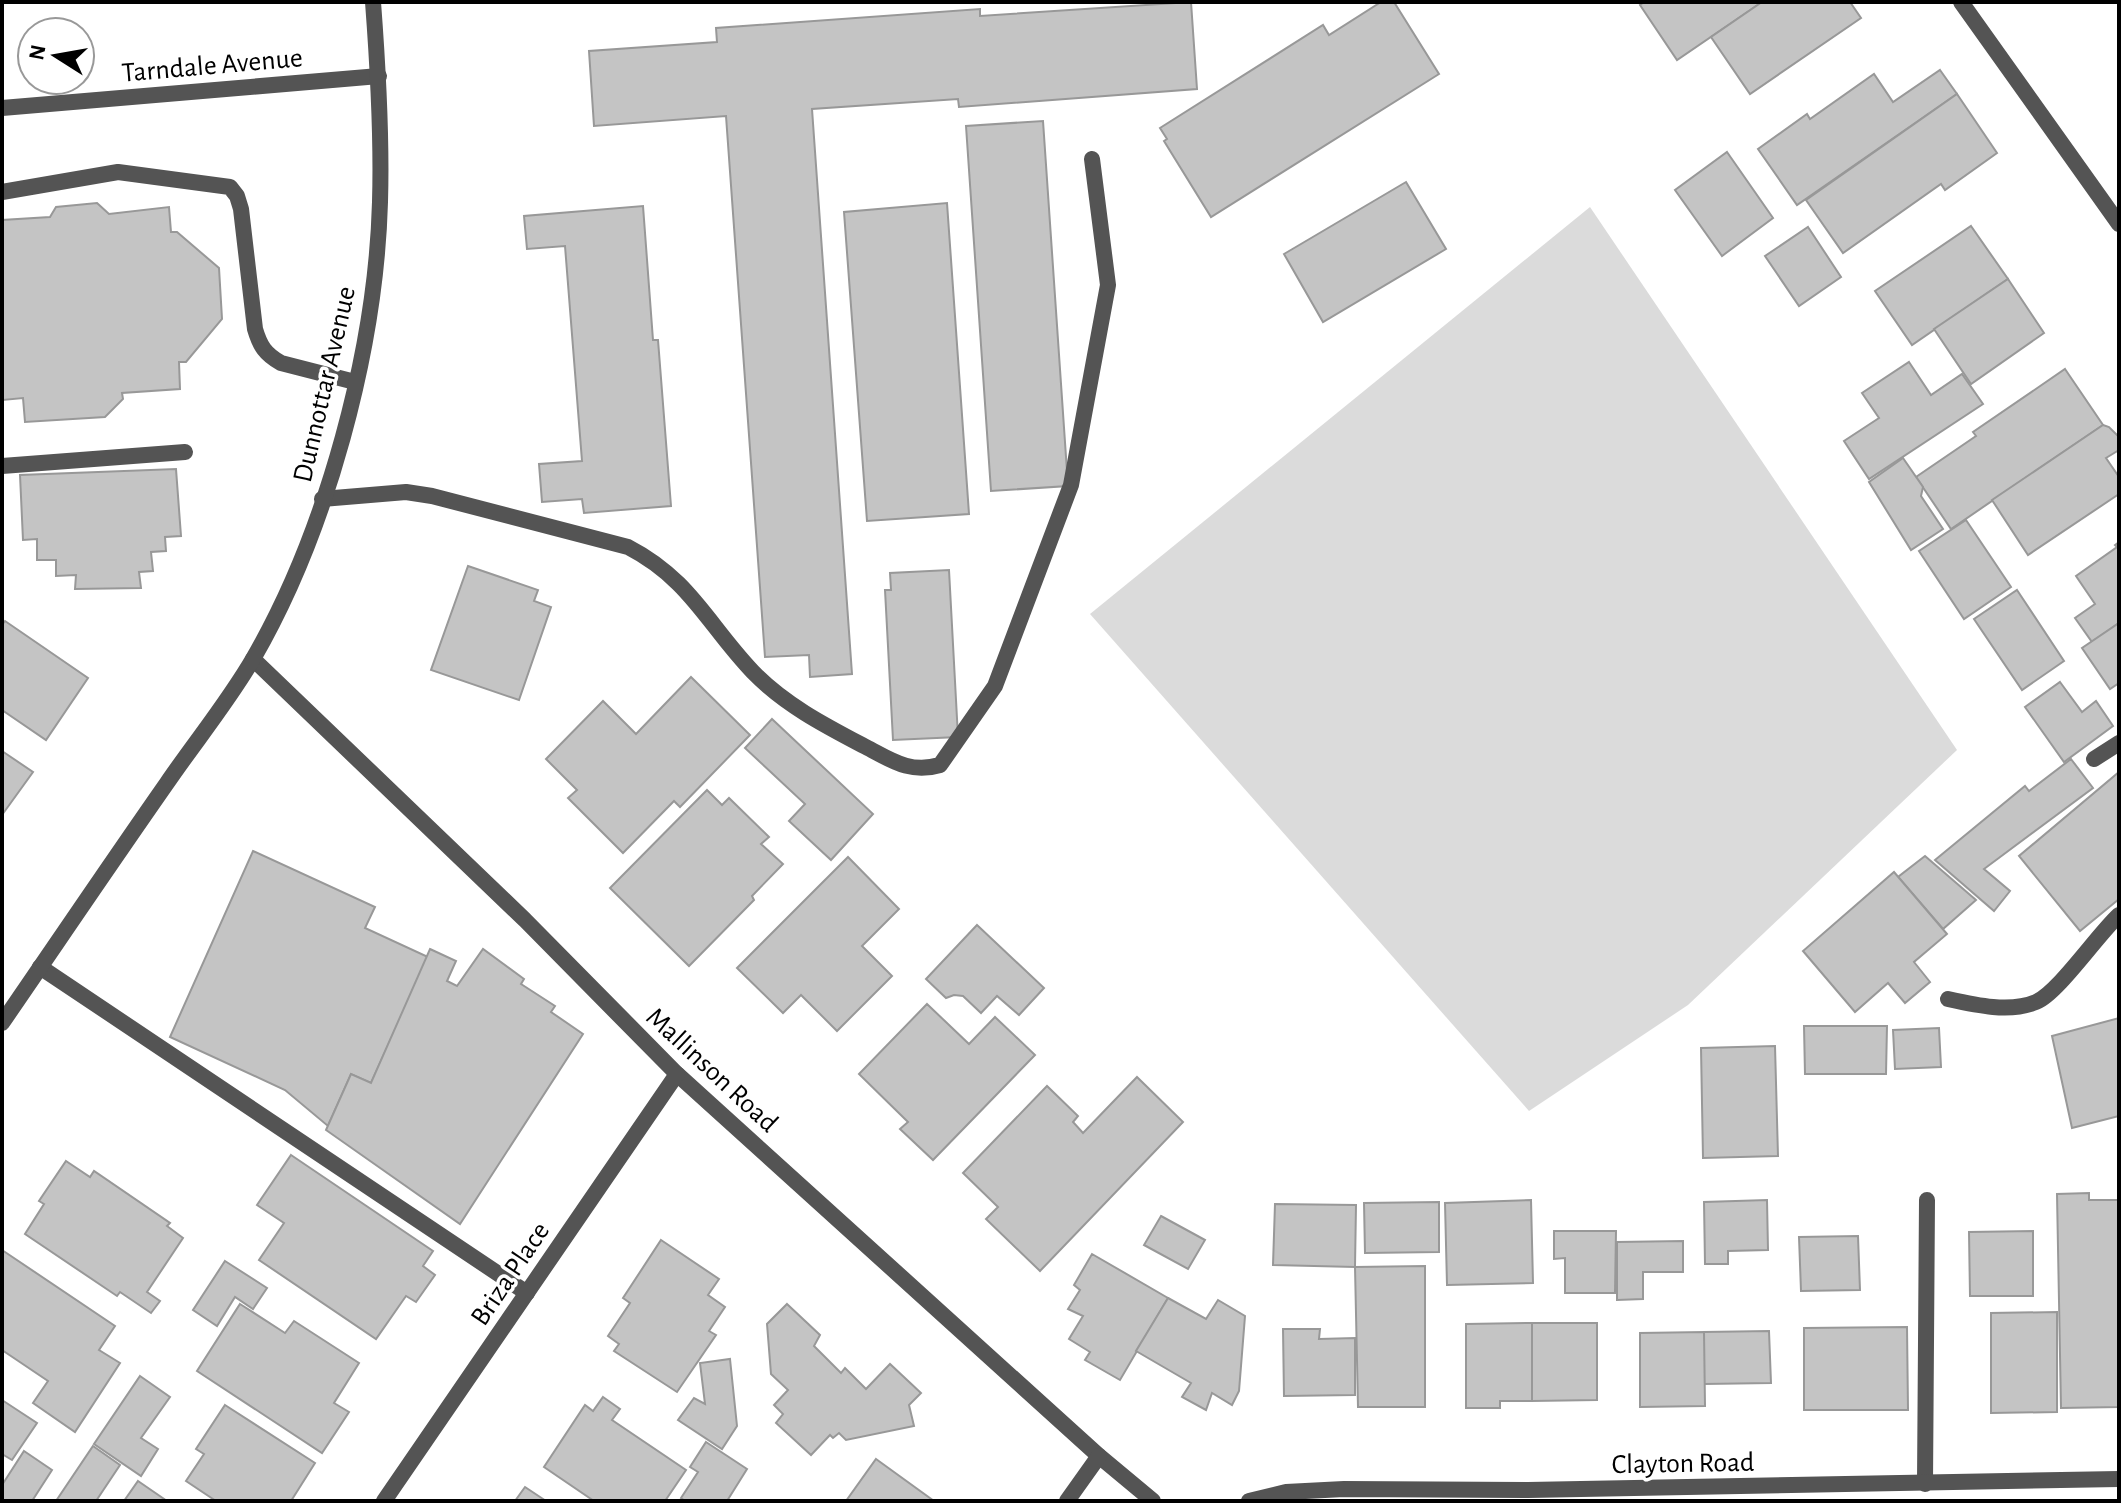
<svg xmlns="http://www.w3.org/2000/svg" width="2121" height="1503" font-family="'Alegreya Sans',sans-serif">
	<rect width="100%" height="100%" fill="#fff"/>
	<polygon fill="#dbdbdb" points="1590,207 1957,750 1688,1005 1529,1111 1090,614"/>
	<g fill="#c4c4c4" stroke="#989898" stroke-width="2">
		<polygon points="1191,2 1197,89 959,107 958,99 812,109 852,674 810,677 809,655 765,657 726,116 594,126 589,51 717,42 716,28 980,9 980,16"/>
		<polygon points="1381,2 1394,2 1439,74 1211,217 1164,141 1167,139 1160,128 1323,25 1329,35"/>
		<polygon points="1644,2 1762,2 1677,60 1640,5"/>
		<polygon points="1762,2 1850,2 1861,18 1750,94 1711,37"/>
		<polygon points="1940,70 1957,94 1797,205 1758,149 1807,114 1810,119 1874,74 1893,102"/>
		<polygon points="1957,94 1997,153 1945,190 1941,184 1843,253 1806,200"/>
		<polygon points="1043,121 1068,486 991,491 966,126"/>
		<polygon points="1727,152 1773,218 1722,256 1675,190"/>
		<polygon points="1406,182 1446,249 1323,322 1284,254"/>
		<polygon points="97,203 109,214 169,207 171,232 177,232 219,268 222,319 186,362 179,362 180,389 122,393 123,399 105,417 25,422 23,398 3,400 2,220 50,217 56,207"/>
		<polygon points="947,203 969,514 867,521 844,212"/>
		<polygon points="643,206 653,340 658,340 671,506 584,513 582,499 542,502 539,464 582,461 565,246 527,249 524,216"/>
		<polygon points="1971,226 2008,279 1912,345 1875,291"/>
		<polygon points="1808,227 1841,277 1799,306 1765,256"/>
		<polygon points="2008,279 2044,333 1971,384 1934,329"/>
		<polygon points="1909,362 1931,395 1962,374 1983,404 1869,479 1844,441 1879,418 1862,393"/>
		<polygon points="2065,369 2103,425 1951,529 1916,477 1976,436 1973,432"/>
		<polygon points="2103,425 2109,427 2119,437 2119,450 2106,458 2119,477 2119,494 2028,555 1992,500"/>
		<polygon points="1903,458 1923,487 1921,496 1943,529 1911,550 1869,482"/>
		<polygon points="176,469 181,536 165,537 166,551 151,552 153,571 139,572 141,588 75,589 76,575 56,576 56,560 37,560 37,539 23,540 20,475"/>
		<polygon points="1966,520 2011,587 1964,619 1919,551"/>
		<polygon points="2119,542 2119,623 2092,642 2075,618 2095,604 2076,576 2117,547 2115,545"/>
		<polygon points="468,566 538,590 534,601 551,607 519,700 431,670"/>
		<polygon points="949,570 958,737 893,740 885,590 891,590 890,573"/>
		<polygon points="2017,590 2064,661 2022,690 1974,619"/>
		<polygon points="5,621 88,678 46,740 2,710 2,625"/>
		<polygon points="2119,623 2119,683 2110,689 2082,648"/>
		<polygon points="691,677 750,735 680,807 674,801 623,853 568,798 577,790 546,759 603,701 636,734"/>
		<polygon points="2060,682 2082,712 2096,701 2113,726 2064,762 2025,707"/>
		<polygon points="772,719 873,814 831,860 789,821 805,804 745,748"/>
		<polygon points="2,751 33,772 2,815"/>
		<polygon points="2071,759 2093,788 1984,869 2010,891 1994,911 1935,860 2025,786 2029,791"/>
		<polygon points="2119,772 2119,899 2080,931 2019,856"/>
		<polygon points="707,790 722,805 729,798 769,837 761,844 783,864 752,896 754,900 689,966 610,888"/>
		<polygon points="253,851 375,907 365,928 428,957 371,1083 351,1074 328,1126 285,1090 170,1037"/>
		<polygon points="1925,856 1976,900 1943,929 1898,877"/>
		<polygon points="848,857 899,909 862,946 892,976 837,1031 801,995 783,1013 737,968"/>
		<polygon points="1894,872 1947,934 1914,962 1930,982 1905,1003 1888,983 1855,1012 1803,951"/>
		<polygon points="977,925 1044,988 1019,1015 997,996 981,1013 963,996 954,995 946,998 926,979"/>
		<polygon points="430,949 456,961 447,981 457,986 483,949 524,979 521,984 555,1006 551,1012 583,1034 460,1224 326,1130 351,1074 371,1083"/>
		<polygon points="927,1004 969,1044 995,1017 1035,1055 933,1160 900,1129 908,1122 859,1074"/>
		<polygon points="2119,1018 2119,1116 2072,1128 2052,1036"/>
		<polygon points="1804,1026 1887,1026 1886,1074 1805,1074"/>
		<polygon points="1939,1028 1941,1067 1895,1069 1893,1030"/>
		<polygon points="1775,1046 1778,1156 1703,1158 1701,1048"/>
		<polygon points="1137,1077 1183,1122 1040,1271 986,1219 998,1207 963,1173 1047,1086 1078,1116 1073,1122 1083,1133"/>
		<polygon points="291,1155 433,1251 423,1266 435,1275 416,1302 406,1296 376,1339 259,1260 284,1223 257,1205"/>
		<polygon points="66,1161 90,1177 94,1171 170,1223 167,1226 183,1238 147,1292 160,1301 151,1313 120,1292 117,1296 25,1234 44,1204 39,1201"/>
		<polygon points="2089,1193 2089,1200 2119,1200 2119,1407 2061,1408 2057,1194"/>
		<polygon points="1531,1200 1533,1283 1447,1285 1445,1203"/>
		<polygon points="1767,1200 1768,1250 1728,1251 1728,1264 1705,1264 1704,1202"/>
		<polygon points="1439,1202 1439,1252 1365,1253 1364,1203"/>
		<polygon points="1275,1204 1356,1205 1355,1267 1273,1265"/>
		<polygon points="1161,1216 1205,1240 1188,1269 1144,1245"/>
		<polygon points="1554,1231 1616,1231 1615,1293 1565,1293 1565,1258 1554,1259"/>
		<polygon points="2033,1231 2033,1296 1970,1296 1969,1232"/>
		<polygon points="1858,1236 1860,1290 1801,1291 1799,1237"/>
		<polygon points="661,1240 719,1279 708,1295 725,1307 709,1331 716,1335 677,1392 614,1351 619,1344 608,1336 630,1303 623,1298"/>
		<polygon points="1683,1241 1683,1272 1643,1272 1643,1299 1617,1300 1617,1242"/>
		<polygon points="2,1250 115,1326 99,1350 120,1363 75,1432 33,1403 48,1381 2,1350"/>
		<polygon points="1092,1254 1168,1298 1120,1380 1085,1360 1090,1352 1069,1339 1083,1316 1068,1309 1080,1290 1074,1285"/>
		<polygon points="225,1261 267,1288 253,1309 235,1297 217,1326 193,1310"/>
		<polygon points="1425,1266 1425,1407 1358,1407 1355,1267"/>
		<polygon points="1168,1298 1206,1319 1218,1300 1245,1316 1239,1391 1232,1405 1212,1393 1206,1410 1182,1397 1191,1383 1136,1351"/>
		<polygon points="240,1304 285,1333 294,1321 359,1363 334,1403 349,1412 322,1453 197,1371"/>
		<polygon points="787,1304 820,1335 814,1346 841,1373 845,1368 866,1389 890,1364 921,1393 909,1405 914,1426 846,1440 839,1433 833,1438 830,1435 811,1455 776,1423 783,1414 774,1405 788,1390 771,1374 767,1324"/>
		<polygon points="2057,1312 2057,1412 1991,1413 1991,1313"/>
		<polygon points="1532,1323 1532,1401 1500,1401 1500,1408 1466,1408 1466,1324"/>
		<polygon points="1532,1323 1597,1323 1597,1400 1532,1401"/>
		<polygon points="1907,1327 1908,1410 1804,1410 1804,1328"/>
		<polygon points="1283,1329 1320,1329 1319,1339 1355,1338 1355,1395 1284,1396"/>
		<polygon points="1769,1331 1771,1383 1704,1384 1704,1332"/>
		<polygon points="1704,1332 1705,1406 1640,1407 1640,1333"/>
		<polygon points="730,1359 737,1426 722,1449 678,1420 694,1398 705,1404 700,1363"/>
		<polygon points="140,1376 170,1397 141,1438 158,1449 141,1476 94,1444"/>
		<polygon points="603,1397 620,1409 612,1420 686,1470 665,1501 594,1501 544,1467 585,1405 593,1411"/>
		<polygon points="2,1400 37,1423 12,1460 2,1454"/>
		<polygon points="225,1405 315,1463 291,1501 216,1501 186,1481 204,1454 196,1449"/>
		<polygon points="706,1442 747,1469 727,1501 685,1501 681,1498 698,1472 690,1467"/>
		<polygon points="93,1446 120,1465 96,1501 56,1501"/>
		<polygon points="24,1451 52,1470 32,1501 2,1501 2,1480 4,1482"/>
		<polygon points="876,1459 934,1501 846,1501"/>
		<polygon points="138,1481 167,1501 124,1501"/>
		<polygon points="525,1487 546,1501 515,1501"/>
	</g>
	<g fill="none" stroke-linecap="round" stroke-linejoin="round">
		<g stroke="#545454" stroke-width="16">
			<path d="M2 192 118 172 230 187 237 196 241 209 255 329C260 346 265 354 281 363L355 382"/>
			<polyline points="2,466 185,452"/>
			<path d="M322 499 406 492 432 496 628 547C690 579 708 625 753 672 785 705 826 726 866 747 891 760 910 774 940 765L995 686 1071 485 1108 285 1092 159"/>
			<polyline points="2094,759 2119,743"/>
			<path d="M1948 999C1975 1005 2010 1013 2036 1002 2058 993 2098 934 2119 915"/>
			<polyline points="1925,1484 1927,1200"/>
		</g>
		<g stroke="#545454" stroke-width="16">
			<polyline points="1961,2 2119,224"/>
			<polyline points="2,108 379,76"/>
			<polyline points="253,659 525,920 677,1074 1099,1456 1153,1501"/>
			<polyline points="40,967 527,1293"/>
			<path d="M2 1023C57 943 111 863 167 783 195 742 228 702 253 659 327 531 376 349 380 202 382 135 378 68 373 2"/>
			<polyline points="384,1501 677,1074"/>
			<polyline points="1067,1501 1099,1456"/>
			<polyline points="1249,1501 1286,1492 1344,1489 1528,1490 2119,1479"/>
		</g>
	</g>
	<g text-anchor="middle" stroke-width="7" stroke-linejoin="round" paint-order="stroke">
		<g font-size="28" fill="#000" stroke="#fff">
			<text transform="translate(212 64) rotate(-5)" y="10">Tarndale Avenue</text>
			<text transform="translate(323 384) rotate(-77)" y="10">Dunnottar Avenue</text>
			<text transform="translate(713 1069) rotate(43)" y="10">Mallinson Road</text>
			<text transform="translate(509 1273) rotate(-56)" y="10">Briza Place</text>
			<text transform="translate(1683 1462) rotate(-1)" y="10">Clayton Road</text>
		</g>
	</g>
	<rect width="2121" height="1503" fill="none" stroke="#000000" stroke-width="8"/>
	<g transform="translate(56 56) rotate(281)"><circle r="38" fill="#ffffff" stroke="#999999" stroke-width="2"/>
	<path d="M0-6L14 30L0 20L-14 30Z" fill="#000000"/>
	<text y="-12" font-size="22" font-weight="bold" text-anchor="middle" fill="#000000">N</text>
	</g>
</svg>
